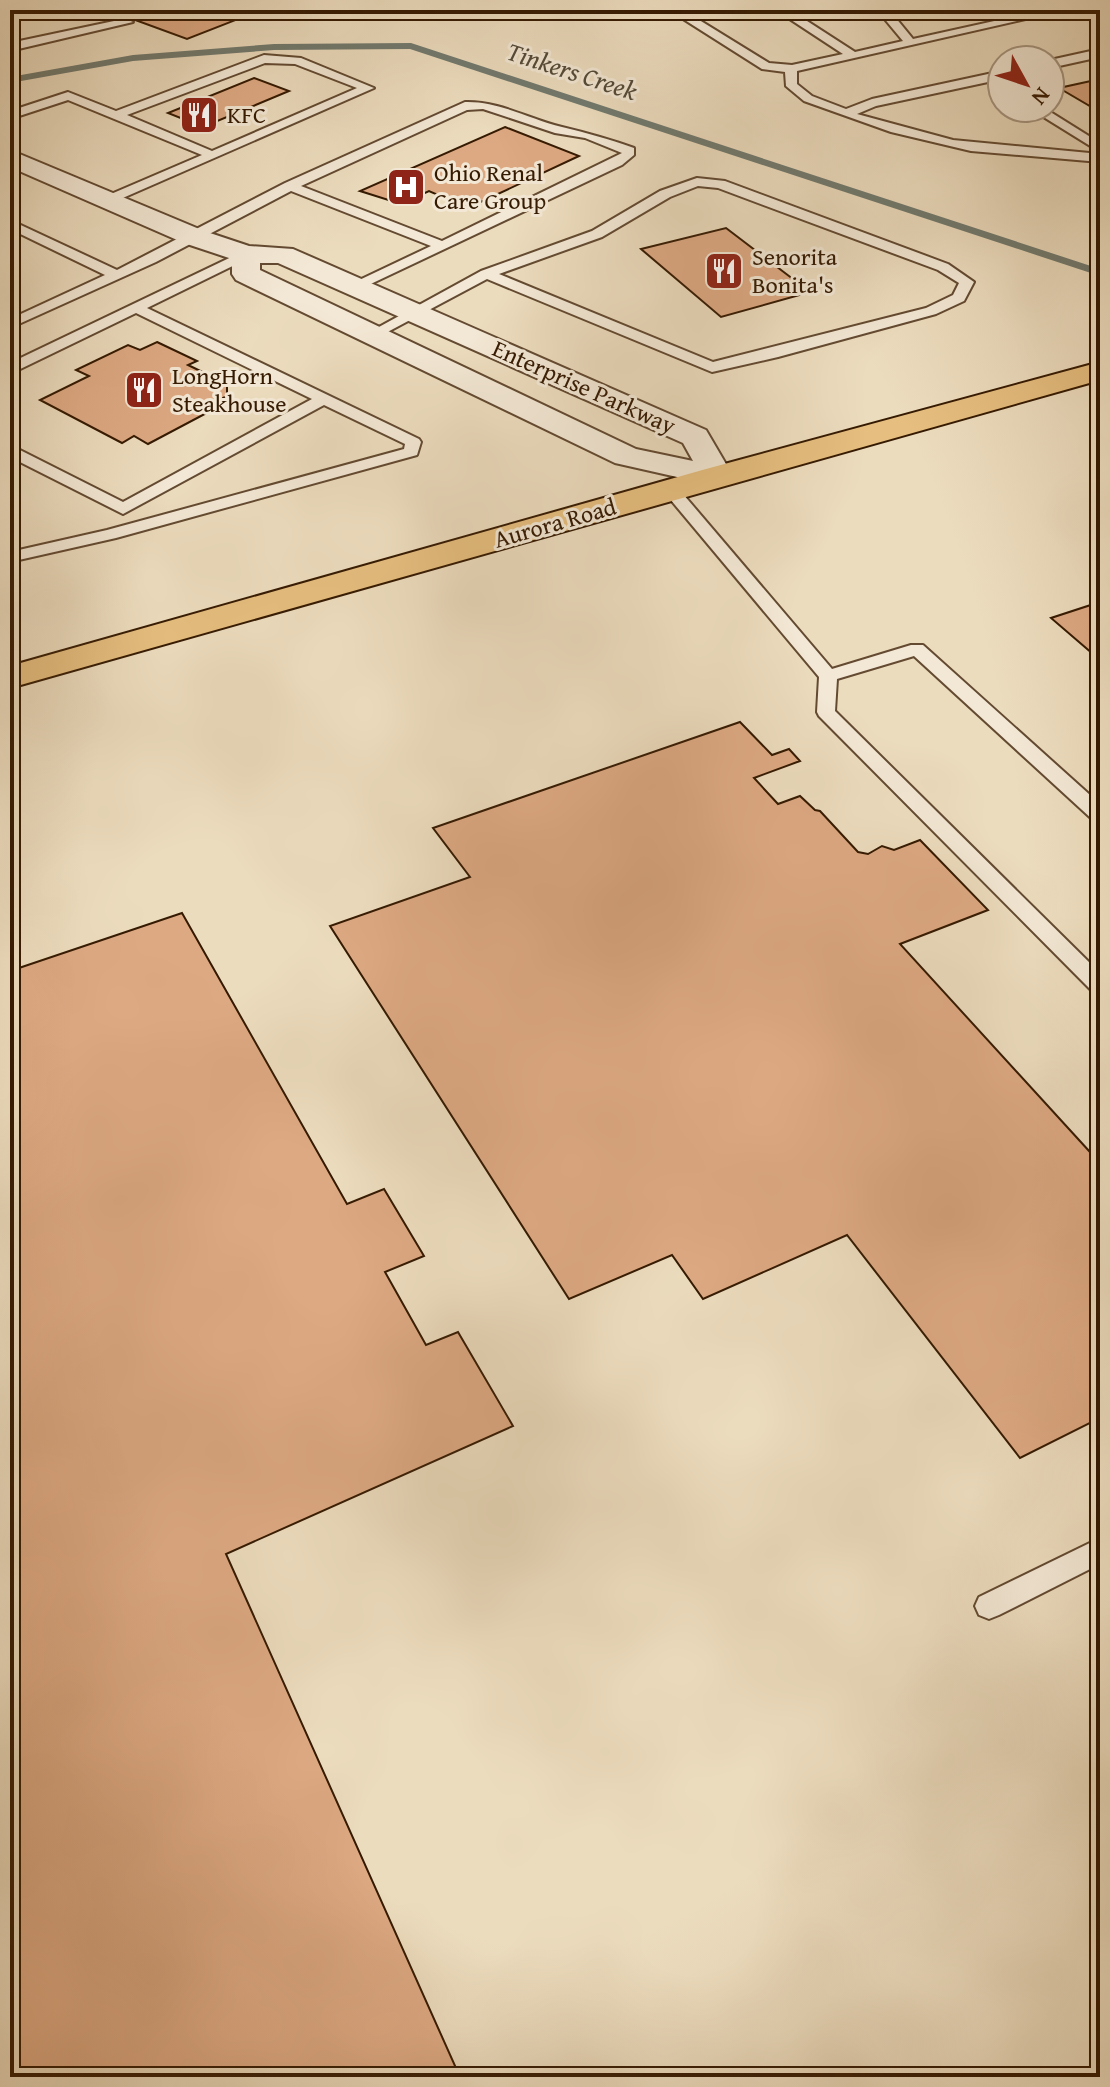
<svg xmlns="http://www.w3.org/2000/svg" width="1110" height="2087" font-family="'Gentium Book Plus',serif">
	<rect width="100%" height="100%" fill="#ecdcbe"/>
	<filter id="stains"><feTurbulence type="fractalNoise" baseFrequency=".0025" numOctaves="4"/><feColorMatrix values="0 0 0 0 .2 0 0 0 0 .09 0 0 0 0 .02 0 0 0 .5 -.17"/></filter>
	<radialGradient id="worn" r=".72"><stop offset=".6" stop-color="#630" stop-opacity="0"/><stop offset="1" stop-color="#630" stop-opacity=".3"/></radialGradient>
	<g fill="none" stroke-linecap="round" stroke-linejoin="round">
		<polygon fill="#717a6f" fill-rule="evenodd" points="411,43 1100,269 1100,276 410,49 274,50 133,61 10,83 10,77 133,55 274,44"/>
	</g>
	<g fill="#dda983" stroke="#351a02" stroke-width="2">
		<polygon points="108,10 261,10 187,39"/>
		<polygon points="254,78 289,91 203,127 168,113"/>
		<polygon points="1100,79 1100,112 1059,88"/>
		<polygon points="505,127 579,156 468,208 429,191 401,204 360,191"/>
		<polygon points="726,228 810,292 721,317 641,249"/>
		<polygon points="157,342 197,361 188,365 227,384 227,396 212,404 218,407 148,444 134,436 122,443 40,400 89,376 76,370 128,345 140,350"/>
		<polygon points="1100,602 1100,660 1051,618"/>
		<polygon points="740,722 772,755 789,749 800,761 754,778 778,804 800,796 815,810 820,811 858,852 868,854 882,846 894,850 920,840 988,910 900,944 1100,1163 1100,1418 1020,1458 847,1235 703,1299 672,1255 569,1299 330,926 470,877 433,828"/>
		<polygon points="182,913 347,1204 384,1189 424,1256 385,1272 426,1345 458,1332 513,1426 226,1554 460,2077 10,2077 10,971"/>
	</g>
	<g fill="none" stroke-linecap="round" stroke-linejoin="round">
		<g stroke="#634a31" stroke-width="4">
			<g id="lane">
				<polygon points="88,10 105,10 133,22 10,51 10,43 114,21"/>
				<polygon points="669,10 683,10 769,63 792,65 843,54 776,10 790,10 855,52 903,41 883,17 887,10 899,10 895,17 913,39 1044,10 1065,10 797,71 797,84 812,96 846,109 872,99 1002,71 1002,79 876,106 857,114 953,140 1100,154 1100,162 971,151 891,132 804,101 786,86 785,72 762,69"/>
				<polygon points="1100,49 1100,57 1050,68 1050,60"/>
				<path d="M264 55 301 58 374 88 109 204 102 200 104 197 202 155 68 100 10 119V111L68 92 116 111ZM265 63 295 64 357 88 212 151 127 115Z"/>
				<path d="M465 102C499 101 529 119 562 127 587 133 609 139 634 148V155L622 165 358 290 353 289V283L431 246 291 191 156 262 10 328V319L105 275 10 229V220L117 270 285 183ZM483 109 555 133 585 138 622 153 442 241 301 186 467 110Z"/>
				<polygon points="1029,108 1044,108 1100,143 1100,152"/>
				<path d="M697 178 725 181 948 264 974 282 964 301 936 314 778 357 712 372 487 279 380 336H370L368 333 481 271 592 231 660 191ZM698 186 718 188 938 270 959 283 953 295 926 308 713 362 499 274 602 237 670 197Z"/>
				<polygon points="246,250 251,251 251,257 147,308 419,439 421,442 417,455 116,538 10,562 10,552 107,530 404,449 405,444 324,405 123,514 10,457 10,446 16,448 123,502 312,399 136,313 10,374 10,363"/>
				<polygon points="671,485 677,487 832,669 911,645 923,645 1100,804 1100,821 1093,820 914,656 837,679 835,711 1100,973 1100,994 1092,991 819,716 817,712 819,677 665,493 665,487"/>
				<polygon points="1100,1538 1100,1564 999,1615 989,1619 979,1615 975,1606 979,1597"/>
			</g>
		</g>
		<g stroke="#634a31" stroke-width="4">
			<path id="street" d="M10 150 204 231 249 246 293 249 706 430 733 476 728 483 717 486 615 463 236 280 232 274V259L184 243 10 167ZM260 263H278L683 443 693 461 636 449 260 270Z"/>
		</g>
		<g stroke="#351a02" stroke-width="4">
			<polygon id="primary" points="1100,362 1100,380 10,688 10,666 706,469"/>
		</g>
		<use href="#lane" fill="#f3e8d5" fill-rule="evenodd"/>
		<use href="#street" fill="#f3e8d5" fill-rule="evenodd"/>
		<use href="#primary" fill="#e6be7f" fill-rule="evenodd"/>
	</g>
	<defs>
		<g id="restaurant-square" transform="scale(2)"><rect x="-9" y="-9" width="18" height="18" rx="4" fill="#8f2418" stroke="#f3e8d5"/><path d="M-5-6h1v4h1v-4h1v4h1v-4h1v5L-1.5 .5V6h-2V.5L-5-1ZM5-6V6H3V1.5H1.5Q1.5-4 5-6Z" fill="#fff"/></g>
		<g id="hospital-square" transform="scale(2)"><rect x="-9" y="-9" width="18" height="18" rx="4" fill="#8f2418" stroke="#f3e8d5"/><path d="M-5-5h3v3.5h4V-5h3V5h-3V1.5h-4V5h-3Z" fill="#fff"/></g>
	</defs>
	<g fill-rule="evenodd">
		<use href="#restaurant-square" x="199" y="115"/>
		<use href="#hospital-square" x="406" y="187"/>
		<use href="#restaurant-square" x="724" y="271"/>
		<use href="#restaurant-square" x="144" y="390"/>
	</g>
	<g text-anchor="middle" stroke-width="6" stroke-linejoin="round" paint-order="stroke">
		<g font-size="24" fill="#351a02" stroke="#f3e8d5" text-anchor="start">
			<text x="227" y="123">KFC</text>
			<text x="434" y="181">Ohio Renal<tspan x="434" dy="28">Care Group</tspan></text>
			<text x="752" y="265">Senorita<tspan x="752" dy="28">Bonita's</tspan></text>
			<text x="172" y="384">LongHorn<tspan x="172" dy="28">Steakhouse</tspan></text>
		</g>
		<g font-size="24" fill="#351a02" stroke="#f3e8d5">
			<text transform="translate(584 387) rotate(24)" y="8">Enterprise Parkway</text>
			<text transform="translate(555 523) rotate(-16)" y="8">Aurora Road</text>
		</g>
		<g font-size="26" font-style="italic" fill="#534a38" stroke="#f3e8d5">
			<text transform="translate(572 71) rotate(18)" y="9">Tinkers Creek</text>
		</g>
	</g>
	<rect width="1110" height="2087" fill="none" stroke="#ecdcbe" stroke-width="40"/>
	<rect x="12" y="12" width="1086" height="2063" fill="none" stroke="#351a02" stroke-width="4"/>
	<rect x="20" y="20" width="1070" height="2047" fill="none" stroke="#351a02" stroke-width="2"/>
	<g transform="translate(1026 84) rotate(130)"><circle r="38" fill="#f3e8d5" stroke="#a79681" stroke-width="2"/>
	<path d="M0-6L14 30L0 20L-14 30Z" fill="#8f2418"/>
	<text y="-12" font-size="22" font-weight="bold" text-anchor="middle" fill="#351a02">N</text>
	</g>
	<rect width="100%" height="100%" filter="url(#stains)"/>
	<rect width="100%" height="100%" fill="url(#worn)"/>
</svg>
